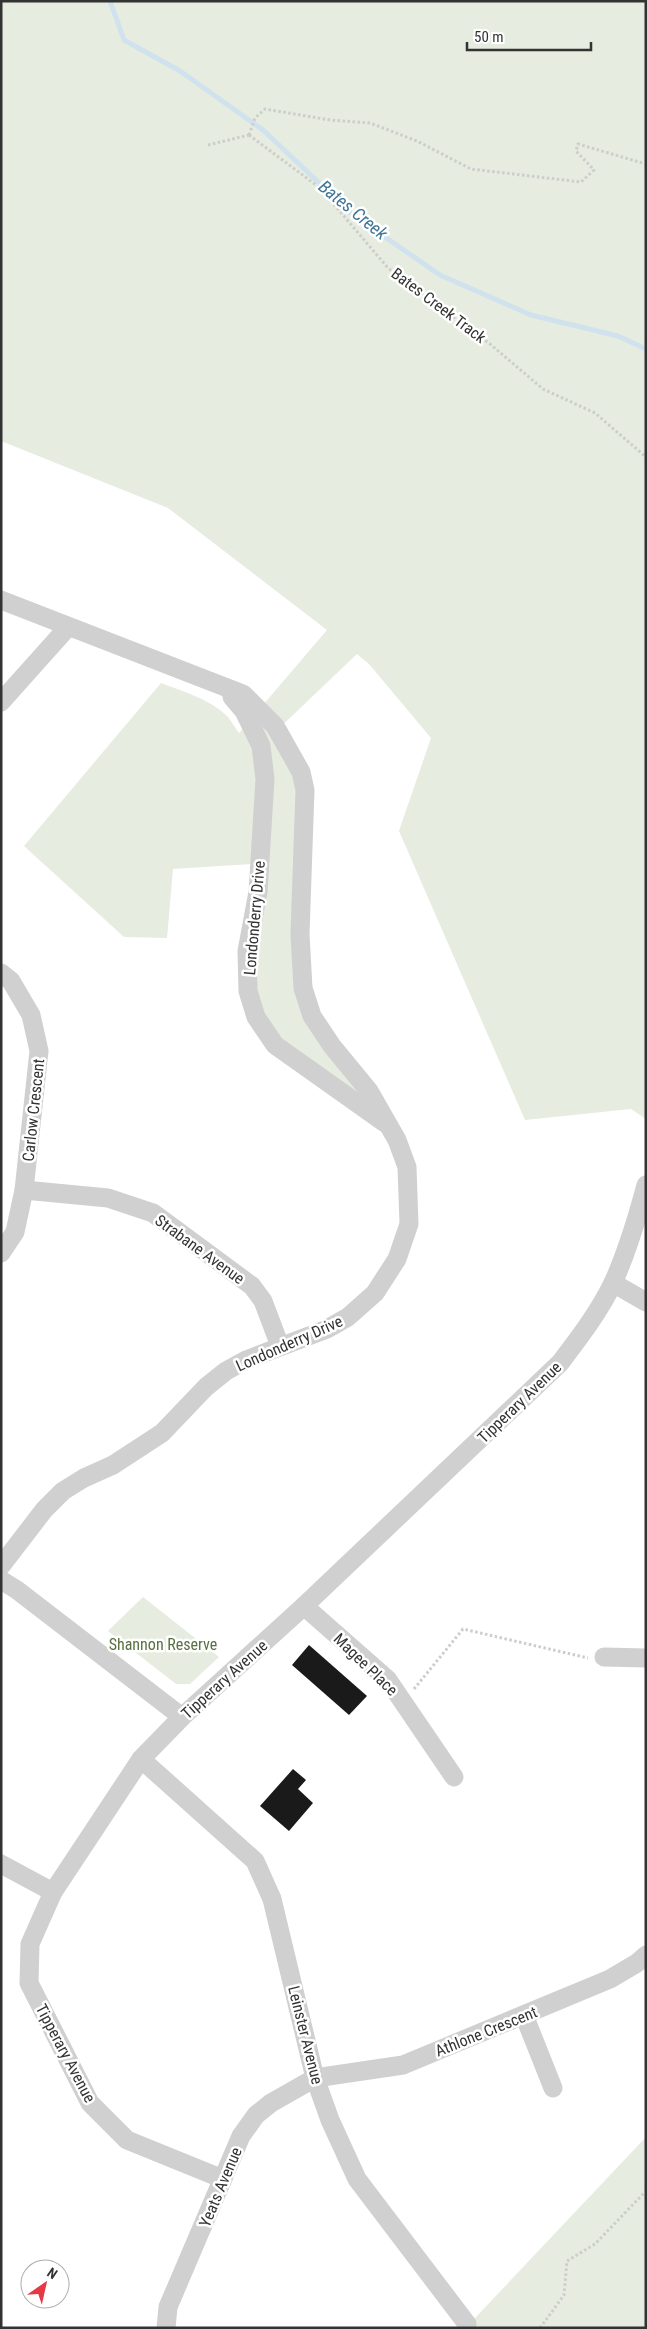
<svg xmlns="http://www.w3.org/2000/svg" width="647" height="2329" font-family="'Roboto Condensed',sans-serif">
	<rect width="100%" height="100%" fill="#fff"/>
	<g fill="#e6ecdf">
		<path d="M1 1H646V1119L631 1109 525 1120 399 831 431 738 369 664 357 654 273 734 294 774 297 792 296 991 359 1090 356 1093 282 1041 262 1016 257 993 256 956 268 863 173 869 167 938 124 937 24 846 161 683C184 692 210 699 228 717 232 722 235 728 239 733L327 630 168 508 1 441Z"/>
		<polygon points="143,1597 219,1657 190,1684 176,1684 108,1631"/>
		<polygon points="646,2137 646,2328 464,2328 476,2317"/>
	</g>
	<g fill="none" stroke-linecap="round" stroke-linejoin="round">
		<polyline stroke="#cfe2ee" stroke-width="5" points="110,1 124,40 180,71 263,130 353,215 440,275 531,315 618,336 646,349"/>
	</g>
	<g fill="#1a1a1a">
		<polygon points="309,1645 367,1696 349,1715 292,1665"/>
		<polygon points="293,1769 306,1780 298,1789 313,1803 289,1831 260,1806"/>
	</g>
	<g fill="none" stroke-linecap="round" stroke-linejoin="round">
		<g stroke="#cdcdcd" stroke-width="3" stroke-dasharray="2.5 2.5" stroke-linecap="butt">
			<polyline points="249,135 320,188 388,268 490,344 543,389 595,413 646,457"/>
			<polyline points="249,135 255,118 265,109 330,120 370,123 417,141 471,169 581,182 594,170 576,151 578,144 646,164"/>
			<polyline points="208,145 249,135"/>
			<polyline points="414,1689 463,1629 588,1658"/>
			<polyline points="540,2328 564,2295 567,2261 595,2244 646,2191"/>
		</g>
		<g stroke="#d0d0d0" stroke-width="19">
			<polyline points="1,600 243,694 275,726 301,772 305,790 300,934 303,988 312,1016 332,1046 369,1091 397,1140 407,1167 409,1224 397,1259 375,1293 348,1317 327,1329 246,1360 226,1371 206,1387 162,1433 113,1465 84,1478 63,1491 44,1510 1,1566"/>
			<polyline points="232,697 244,711 261,746 265,779 258,892 247,951 248,991 256,1017 275,1045 385,1123"/>
			<polyline points="1,702 68,627"/>
			<polyline points="1,973 11,981 31,1015 39,1051 24,1190 15,1232 1,1253"/>
			<polyline points="24,1190 108,1198 153,1213 252,1286 263,1301 280,1346"/>
			<polyline points="613,1283 646,1302"/>
			<polyline points="1,1580 17,1590 182,1717"/>
			<polyline points="304,1606 388,1680 454,1777"/>
			<polyline points="604,1657 646,1658"/>
			<polyline points="141,1759 255,1861 272,1899 315,2078 330,2120 357,2179 467,2324"/>
			<polyline points="1,1864 53,1892"/>
			<polyline points="524,2015 553,2088"/>
			<path d="M223 2179 127 2140 90 2103 29 1983 30 1944 53 1892 141 1759 182 1717 304 1606 560 1363C579 1338 599 1312 613 1283 627 1252 637 1219 646 1185"/>
			<polyline points="166,2328 168,2307 241,2136 256,2115 271,2103 315,2078 403,2065 610,1979 637,1963 646,1955"/>
		</g>
	</g>
	<g text-anchor="middle" stroke-width="5" stroke-linejoin="round" paint-order="stroke">
		<g font-size="16" fill="#333" stroke="#fff">
			<text transform="translate(439 305) rotate(37)" y="6">Bates Creek Track</text>
			<text transform="translate(254 918) rotate(-85)" y="6">Londonderry Drive</text>
			<text transform="translate(33 1110) rotate(-84)" y="6">Carlow Crescent</text>
			<text transform="translate(200 1249) rotate(36)" y="6">Strabane Avenue</text>
			<text transform="translate(289 1343) rotate(-24)" y="6">Londonderry Drive</text>
			<text transform="translate(519 1402) rotate(-44)" y="6">Tipperary Avenue</text>
			<text transform="translate(366 1664) rotate(44)" y="6">Magee Place</text>
			<text transform="translate(224 1679) rotate(-42)" y="6">Tipperary Avenue</text>
			<text transform="translate(486 2031) rotate(-22)" y="6">Athlone Crescent</text>
			<text transform="translate(306 2035) rotate(76)" y="6">Leinster Avenue</text>
			<text transform="translate(66 2053) rotate(62)" y="6">Tipperary Avenue</text>
			<text transform="translate(220 2187) rotate(-67)" y="6">Yeats Avenue</text>
		</g>
		<g font-size="16" fill="#56703f" stroke="#fff">
			<text x="163" y="1650">Shannon Reserve</text>
		</g>
		<g font-size="18" font-style="italic" fill="#3f7597" stroke="#fff">
			<text transform="translate(353 210) rotate(39)" y="6">Bates Creek</text>
		</g>
	</g>
	<rect width="647" height="2329" fill="none" stroke="#333333" stroke-width="5"/>
	<g transform="translate(45 2284) rotate(34)"><circle r="24" fill="#ffffff" stroke="#adadad"/>
	<path d="M0-4L9 19L0 12L-9 19Z" fill="#e63946"/>
	<text y="-8" font-size="14" font-weight="bold" text-anchor="middle" fill="#333333">N</text>
	</g>
	<path d="M467 42v8h124v-8" fill="none" stroke="#333333" stroke-width="2.5"/>
	<text x="474" y="42" font-size="15" fill="#333333" stroke="#ffffff" stroke-width="4" paint-order="stroke">50 m</text>
</svg>
